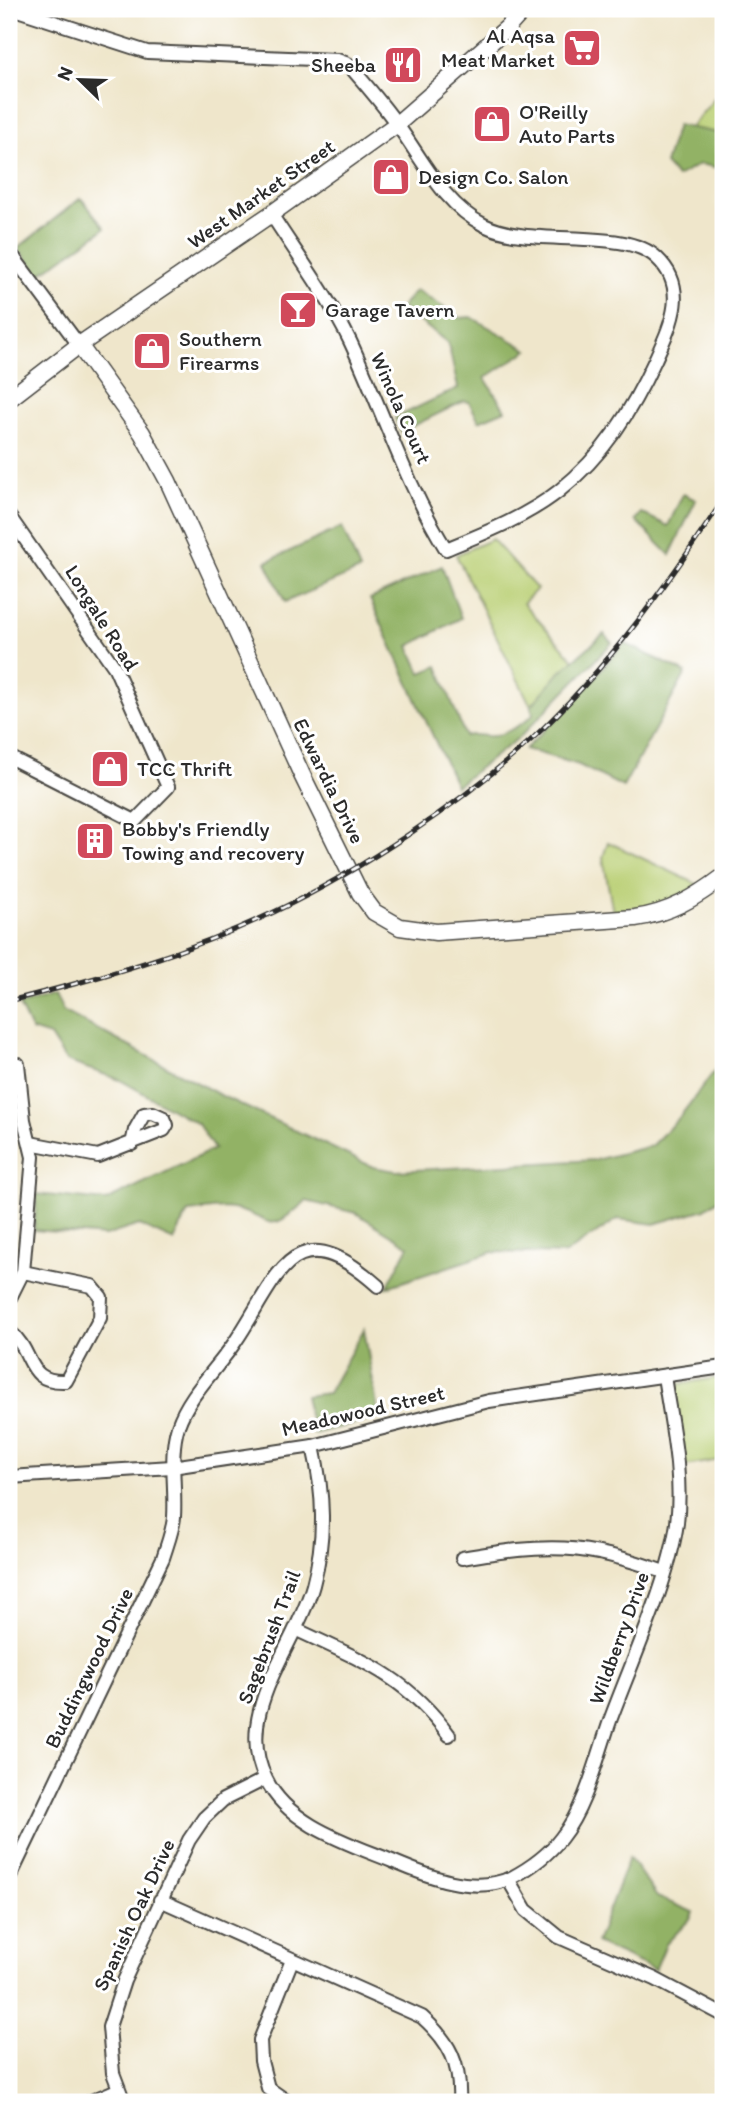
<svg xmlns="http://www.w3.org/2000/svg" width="732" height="2111" font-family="Itim,sans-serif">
	<rect width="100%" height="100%" fill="#fff"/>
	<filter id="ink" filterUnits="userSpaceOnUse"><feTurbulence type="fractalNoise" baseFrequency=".0143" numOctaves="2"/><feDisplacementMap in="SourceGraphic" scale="14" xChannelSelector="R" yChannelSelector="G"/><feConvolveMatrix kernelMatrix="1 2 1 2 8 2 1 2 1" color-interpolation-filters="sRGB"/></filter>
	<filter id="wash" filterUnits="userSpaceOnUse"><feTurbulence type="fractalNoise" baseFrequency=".00686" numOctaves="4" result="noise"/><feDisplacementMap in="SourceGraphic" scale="28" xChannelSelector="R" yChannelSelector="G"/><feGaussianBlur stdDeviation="1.57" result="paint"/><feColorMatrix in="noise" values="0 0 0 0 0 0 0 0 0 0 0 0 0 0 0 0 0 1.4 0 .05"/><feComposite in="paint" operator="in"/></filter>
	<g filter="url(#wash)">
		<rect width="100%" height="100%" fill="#efe6cb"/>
		<g fill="#b9cf73" stroke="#727d4f" stroke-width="2">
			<polygon points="723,88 723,134 690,128"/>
			<polygon points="492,539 537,589 523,603 574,660 531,706 456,555"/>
			<path d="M608 842 699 885C673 904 644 909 613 913L603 857Z"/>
			<polygon points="723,1377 723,1446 720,1460 685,1466 674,1390 679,1384"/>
		</g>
		<g fill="#92b265" stroke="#5e6e48" stroke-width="2">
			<polygon points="677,125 723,134 723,169 700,164 677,177 665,164"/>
			<polygon points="81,198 105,228 39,275 18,248"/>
			<polygon points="416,290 460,318 471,317 528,350 485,378 505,410 479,421 469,402 464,401 401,432 395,418 458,388 448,343 401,307"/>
			<polygon points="683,494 696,500 670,555 635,520 641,513 668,526"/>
			<polygon points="342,527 360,570 285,602 266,562"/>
			<path d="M442 566 461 618 409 646 421 673 438 666 465 736C477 733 483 737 493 736 504 735 527 722 533 714L531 706 560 672 604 634 612 643 521 736 456 786 370 599Z"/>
			<polygon points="624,643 686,673 623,787 579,765 525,749 573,702"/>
			<path d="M55 994 63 1011 220 1095 373 1167 396 1171 595 1160 651 1146 678 1119 723 1060V1196L705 1209 654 1224 618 1219 565 1254 493 1252 387 1287 409 1246 356 1213 306 1201C263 1239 276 1217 232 1209 219 1206 201 1211 188 1212L174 1241 139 1225 105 1236 34 1230 37 1194 106 1201 214 1149 198 1124 120 1080 66 1061 50 1036 31 1030 19 1005Z"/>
			<polygon points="364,1329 379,1418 313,1434 305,1396 328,1393"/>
			<polygon points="629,1857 657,1897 693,1912 690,1919 666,1944 655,1970 596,1943"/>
		</g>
	</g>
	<g filter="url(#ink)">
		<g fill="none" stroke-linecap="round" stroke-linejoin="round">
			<g stroke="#484743" stroke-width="16">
				<g id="minor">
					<path d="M14 9 147 52 337 60 348 64C365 84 383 104 398 126 423 160 444 205 484 225 532 249 624 226 657 258 690 289 670 327 655 360 631 412 604 455 559 491 526 517 485 533 446 549 406 485 382 409 350 341 328 296 298 256 271 214"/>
					<polyline points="9,251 79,345"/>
					<polyline points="9,516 115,668 168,787 135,821 9,757"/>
					<polyline points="9,1065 18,1064 24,1120 33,1157 23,1272 9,1300"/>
					<polyline points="30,1143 98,1156 164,1130 167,1125 164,1118 153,1113 144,1114 135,1130 132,1144"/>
					<path d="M9 1331C36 1352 24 1383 66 1381L100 1318 101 1297 92 1286 23 1272"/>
					<path d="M313 1446C324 1494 326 1537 313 1585 296 1647 232 1713 266 1779 288 1825 348 1843 392 1861 427 1876 473 1895 511 1878 530 1868 548 1855 561 1838 587 1805 597 1757 611 1718 632 1661 669 1581 677 1523 683 1474 671 1424 664 1376"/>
					<polyline points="9,1477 172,1467 313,1446 489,1401 723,1367"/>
					<path d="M462 1558C546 1544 583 1542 664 1572"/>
					<path d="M297 1630C361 1660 406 1676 449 1735"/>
					<path d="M9 1879 163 1558C167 1545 173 1530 174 1517 176 1486 169 1455 178 1426 189 1394 217 1369 235 1342 279 1277 292 1209 378 1286"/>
					<polyline points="508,1879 526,1910 559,1937 655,1979 723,2015"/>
					<path d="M160 1900 422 2017C450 2042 461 2064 459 2102"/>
					<polyline points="89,2102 117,2090"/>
					<polyline points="124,2102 113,2073 109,2027 124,1981 189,1840 204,1818 223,1800 265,1779"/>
					<polyline points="288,2102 268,2088 261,2061 260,2040 292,1960"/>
					<polyline points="717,2102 723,2099"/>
				</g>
			</g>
			<g stroke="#484743" stroke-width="19">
				<g id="major">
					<path d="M79 345 142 433 168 481 302 775 360 893 374 912 400 927 436 932 635 918C670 913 695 898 723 877"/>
					<polyline points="9,399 79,345 271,214 397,124 507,28 524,9"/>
				</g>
			</g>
			<use href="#minor" stroke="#fff" stroke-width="12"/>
			<use href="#major" stroke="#fff" stroke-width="16"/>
			<g stroke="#2b2b2b" stroke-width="5">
				<path id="rail" d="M9 1001C98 979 190 952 274 912 360 871 462 803 532 739 606 670 668 584 723 500"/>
			</g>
			<use href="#rail" stroke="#fff" stroke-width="2.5" stroke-dasharray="8" stroke-linecap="butt"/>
		</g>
	</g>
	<defs>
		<g id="supermarket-square" transform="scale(2.0125)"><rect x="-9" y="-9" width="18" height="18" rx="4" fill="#d1495b" stroke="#fff"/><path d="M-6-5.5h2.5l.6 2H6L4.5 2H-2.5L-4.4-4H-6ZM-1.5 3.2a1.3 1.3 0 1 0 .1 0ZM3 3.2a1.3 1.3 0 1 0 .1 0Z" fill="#fff"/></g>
		<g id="restaurant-square" transform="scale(2.0125)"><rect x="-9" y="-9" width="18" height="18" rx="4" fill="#d1495b" stroke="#fff"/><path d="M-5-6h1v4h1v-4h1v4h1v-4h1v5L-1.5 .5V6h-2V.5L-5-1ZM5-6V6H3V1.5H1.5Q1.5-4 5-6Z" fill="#fff"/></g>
		<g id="shop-square" transform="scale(2.0125)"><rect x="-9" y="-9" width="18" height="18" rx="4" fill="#d1495b" stroke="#fff"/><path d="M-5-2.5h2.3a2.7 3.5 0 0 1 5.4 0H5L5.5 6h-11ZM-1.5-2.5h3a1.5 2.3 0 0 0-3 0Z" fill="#fff"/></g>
		<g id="bar-square" transform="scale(2.0125)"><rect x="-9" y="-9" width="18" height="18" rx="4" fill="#d1495b" stroke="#fff"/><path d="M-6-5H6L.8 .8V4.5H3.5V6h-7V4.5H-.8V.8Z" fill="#fff"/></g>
		<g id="building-square" transform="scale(2.0125)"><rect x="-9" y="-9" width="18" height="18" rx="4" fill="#d1495b" stroke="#fff"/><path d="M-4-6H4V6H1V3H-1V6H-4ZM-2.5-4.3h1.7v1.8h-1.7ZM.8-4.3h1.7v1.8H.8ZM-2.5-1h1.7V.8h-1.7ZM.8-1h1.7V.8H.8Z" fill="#fff"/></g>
	</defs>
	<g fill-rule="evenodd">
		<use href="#supermarket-square" x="582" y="48"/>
		<use href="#restaurant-square" x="403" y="65"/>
		<use href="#shop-square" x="492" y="124"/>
		<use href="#shop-square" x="391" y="177"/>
		<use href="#bar-square" x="298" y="310"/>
		<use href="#shop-square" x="152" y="351"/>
		<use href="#shop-square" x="110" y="769"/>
		<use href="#building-square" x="95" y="841"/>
	</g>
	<g text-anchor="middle" stroke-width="6" stroke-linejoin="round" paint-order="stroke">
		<g font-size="21" fill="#2b2b2b" stroke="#fff" text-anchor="start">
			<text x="555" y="43" text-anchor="end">Al Aqsa<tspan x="555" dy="24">Meat Market</tspan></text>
			<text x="376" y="72" text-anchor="end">Sheeba</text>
			<text x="519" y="119">O'Reilly<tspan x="519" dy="24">Auto Parts</tspan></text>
			<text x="418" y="184">Design Co. Salon</text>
			<text x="325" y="317">Garage Tavern</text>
			<text x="179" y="346">Southern<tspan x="179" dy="24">Firearms</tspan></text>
			<text x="137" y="776">TCC Thrift</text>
			<text x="122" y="836">Bobby's Friendly<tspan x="122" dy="24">Towing and recovery</tspan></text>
		</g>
		<g font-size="21" fill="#2b2b2b" stroke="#fff">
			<text transform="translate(261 194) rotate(-35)" y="7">West Market Street</text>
			<text transform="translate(401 408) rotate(66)" y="7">Winola Court</text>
			<text transform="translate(102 618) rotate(58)" y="7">Longale Road</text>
			<text transform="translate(329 781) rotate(64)" y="7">Edwardia Drive</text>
			<text transform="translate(363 1411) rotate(-13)" y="7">Meadowood Street</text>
			<text transform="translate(269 1637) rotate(-69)" y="7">Sagebrush Trail</text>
			<text transform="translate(619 1638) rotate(-70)" y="7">Wildberry Drive</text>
			<text transform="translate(89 1668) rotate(-64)" y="7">Buddingwood Drive</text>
			<text transform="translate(134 1915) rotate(-65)" y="7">Spanish Oak Drive</text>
		</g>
	</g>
	<rect width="732" height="2111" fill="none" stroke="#fff" stroke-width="35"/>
	<g transform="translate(80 80) rotate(293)" stroke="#ffffff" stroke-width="5" paint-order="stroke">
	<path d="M0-5L12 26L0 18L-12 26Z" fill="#2b2b2b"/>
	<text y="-10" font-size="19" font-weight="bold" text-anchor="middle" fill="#2b2b2b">N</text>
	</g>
</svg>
